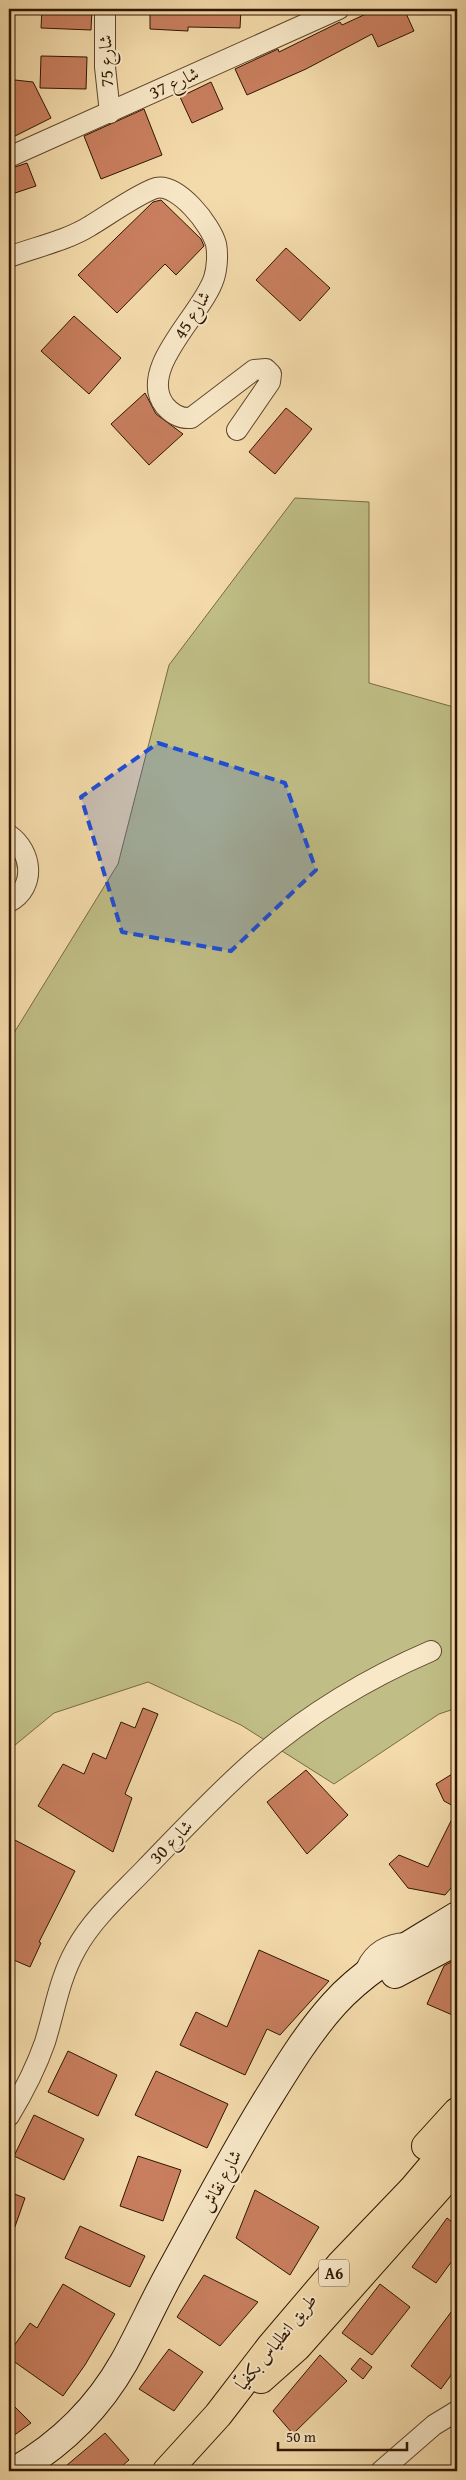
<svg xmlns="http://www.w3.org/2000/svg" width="466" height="2480" font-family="'Gentium Book Plus',Amiri,serif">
	<rect width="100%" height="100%" fill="#f4dbab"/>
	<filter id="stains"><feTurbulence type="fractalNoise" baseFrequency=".004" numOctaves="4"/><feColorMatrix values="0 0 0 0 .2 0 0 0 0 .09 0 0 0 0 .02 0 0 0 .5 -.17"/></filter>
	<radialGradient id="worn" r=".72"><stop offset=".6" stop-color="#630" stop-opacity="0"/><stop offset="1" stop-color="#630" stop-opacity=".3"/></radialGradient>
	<polygon fill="#c0be86" stroke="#786a44" points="295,498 369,502 369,683 457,708 457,1708 439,1714 334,1784 241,1725 148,1682 54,1713 9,1750 9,1041 118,864 169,665"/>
	<g fill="#c97f5f" stroke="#2f1501">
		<polygon points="42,9 92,9 91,30 41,28"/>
		<polygon points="150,9 241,9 240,28 188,27 188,31 150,29"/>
		<polygon points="366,9 404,9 414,31 378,47 372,34 306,69 247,95 235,69 278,49 279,52 340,22 342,25 368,13"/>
		<polygon points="41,56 87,57 86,89 40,88"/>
		<polygon points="15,80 33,82 51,118 9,139 9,92"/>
		<polygon points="211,82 223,109 192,123 180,97"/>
		<polygon points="144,109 162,155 101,179 84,136"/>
		<polygon points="27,163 36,186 9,195 9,169"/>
		<polygon points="161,200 201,239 204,246 176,275 165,264 117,313 78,275 153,202"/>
		<polygon points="286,248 330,288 300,321 256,280"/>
		<polygon points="74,316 121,358 89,394 41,351"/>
		<polygon points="145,393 156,414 183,434 149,465 111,424"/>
		<polygon points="286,408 312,429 275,474 249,452"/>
		<polygon points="143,1708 158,1714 125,1794 132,1798 113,1852 38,1806 63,1764 84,1774 93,1753 106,1759 121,1722 135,1728"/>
		<polygon points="306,1770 348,1815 307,1854 267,1802"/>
		<polygon points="457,1771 457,1808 444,1801 436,1784"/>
		<polygon points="457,1809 457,1864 451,1876 457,1881 445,1895 408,1888 389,1864 399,1855 428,1867"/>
		<polygon points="9,1837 75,1871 39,1942 41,1943 30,1967 9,1958"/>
		<polygon points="259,1950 329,1981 280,2035 267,2029 245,2075 180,2045 196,2012 227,2027"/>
		<polygon points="451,1962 457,1964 457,2017 427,2004 444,1966"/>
		<polygon points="68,2051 117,2075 98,2116 48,2092"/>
		<polygon points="156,2071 228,2104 207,2148 135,2115"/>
		<polygon points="34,2115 84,2139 64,2180 14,2156"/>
		<polygon points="138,2156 181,2170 163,2221 120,2206"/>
		<polygon points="255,2190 319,2227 290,2275 236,2238"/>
		<polygon points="9,2192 25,2198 11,2238 9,2237"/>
		<polygon points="447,2218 457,2226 457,2254 436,2283 412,2267"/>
		<polygon points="80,2226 145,2256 130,2287 65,2258"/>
		<polygon points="204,2275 258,2302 220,2346 177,2317"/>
		<polygon points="63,2284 115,2314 85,2365 63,2396 9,2358 9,2353 30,2323 37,2328"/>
		<polygon points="380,2284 410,2307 372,2355 342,2333"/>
		<polygon points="457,2304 457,2367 441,2389 411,2366"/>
		<polygon points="169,2349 203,2372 174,2411 139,2389"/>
		<polygon points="320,2355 347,2381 293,2434 273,2411"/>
		<polygon points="360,2358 372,2367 363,2379 351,2369"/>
		<polygon points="9,2401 31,2423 9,2439"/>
		<polygon points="105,2433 129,2460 116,2471 60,2471"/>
	</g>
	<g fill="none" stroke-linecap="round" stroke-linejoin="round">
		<g stroke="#60462c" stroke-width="12">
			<path id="lane" d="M362 1966C370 1948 386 1939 406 1938"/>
		</g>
		<g stroke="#60462c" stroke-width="22">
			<g id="street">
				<polyline points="105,9 105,67 110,113"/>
				<polyline points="9,157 339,9"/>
				<path d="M9 257C35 247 66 241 90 226 107 216 139 193 156 188 178 183 211 225 216 244 218 254 217 269 214 278 203 314 136 369 165 406 172 414 180 419 191 418L254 370 266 369 271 374 270 382 237 430"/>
				<path d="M9 835C32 851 37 887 9 902"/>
				<path d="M9 2116C23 2093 36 2068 45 2042 55 2010 59 1979 76 1949 93 1918 121 1894 145 1869 181 1832 216 1794 255 1760 307 1715 368 1678 431 1651"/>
				<polyline points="381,2471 434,2425 457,2411"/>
			</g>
		</g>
		<g stroke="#2f1501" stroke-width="30">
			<g id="secondary">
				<polyline points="395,1974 457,1941"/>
				<path d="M15 2471C60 2445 98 2408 124 2362 139 2335 152 2306 167 2278 199 2220 230 2160 265 2103 286 2069 307 2034 334 2004 367 1967 415 1942 457 1916"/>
			</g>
		</g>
		<g stroke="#2f1501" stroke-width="30">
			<g id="highway">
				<polyline points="426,2146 457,2112"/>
				<polyline points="261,2379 297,2347 457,2167"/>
				<polyline points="167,2471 218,2415 271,2346 340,2265 412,2190 457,2137"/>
			</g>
		</g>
		<use href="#lane" stroke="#f8e8c8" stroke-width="10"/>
		<use href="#street" stroke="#f8e8c8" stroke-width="20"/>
		<use href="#secondary" stroke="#f8e8c8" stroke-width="28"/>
		<use href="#highway" stroke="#f4dbab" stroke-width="28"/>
	</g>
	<path fill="#1d4ed8" fill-opacity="0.2" stroke="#1d4ed8" stroke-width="4" stroke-dasharray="10 6" stroke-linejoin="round" d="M158 743 285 783 316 870 231 951 122 932 81 797Z"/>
	<g text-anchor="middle" stroke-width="4" stroke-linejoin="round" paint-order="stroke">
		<rect fill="#f8e8c8" stroke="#6b543d" stroke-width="1" x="319" y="2259.5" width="30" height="27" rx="4"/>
		<g font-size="16" font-weight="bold" fill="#2f1501">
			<text x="334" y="2279">A6</text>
		</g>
		<g font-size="18" fill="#2f1501" stroke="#f8e8c8">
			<text transform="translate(106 61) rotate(-92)" y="6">شارع 75</text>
			<text transform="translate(174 83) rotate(-25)" y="6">شارع 37</text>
			<text transform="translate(192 315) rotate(-58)" y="6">شارع 45</text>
			<text transform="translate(171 1842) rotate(-46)" y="6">شارع 30</text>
			<text transform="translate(221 2181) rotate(-62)" y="6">شارع نقاش</text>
			<text transform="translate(276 2342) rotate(-51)" y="6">طريق انطلياس بكفيّا</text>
		</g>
	</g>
	<rect width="466" height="2480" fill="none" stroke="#f4dbab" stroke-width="30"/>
	<rect x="10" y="10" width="446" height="2460" fill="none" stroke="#2f1501" stroke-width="2.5"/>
	<rect x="15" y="15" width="436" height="2450" fill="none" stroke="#2f1501"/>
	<path d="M278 2442v8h129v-8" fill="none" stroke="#2f1501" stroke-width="2.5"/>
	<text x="286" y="2442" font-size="15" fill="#2f1501" stroke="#f8e8c8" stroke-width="4" paint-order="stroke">50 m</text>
	<rect width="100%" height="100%" filter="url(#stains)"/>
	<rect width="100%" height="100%" fill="url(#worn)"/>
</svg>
